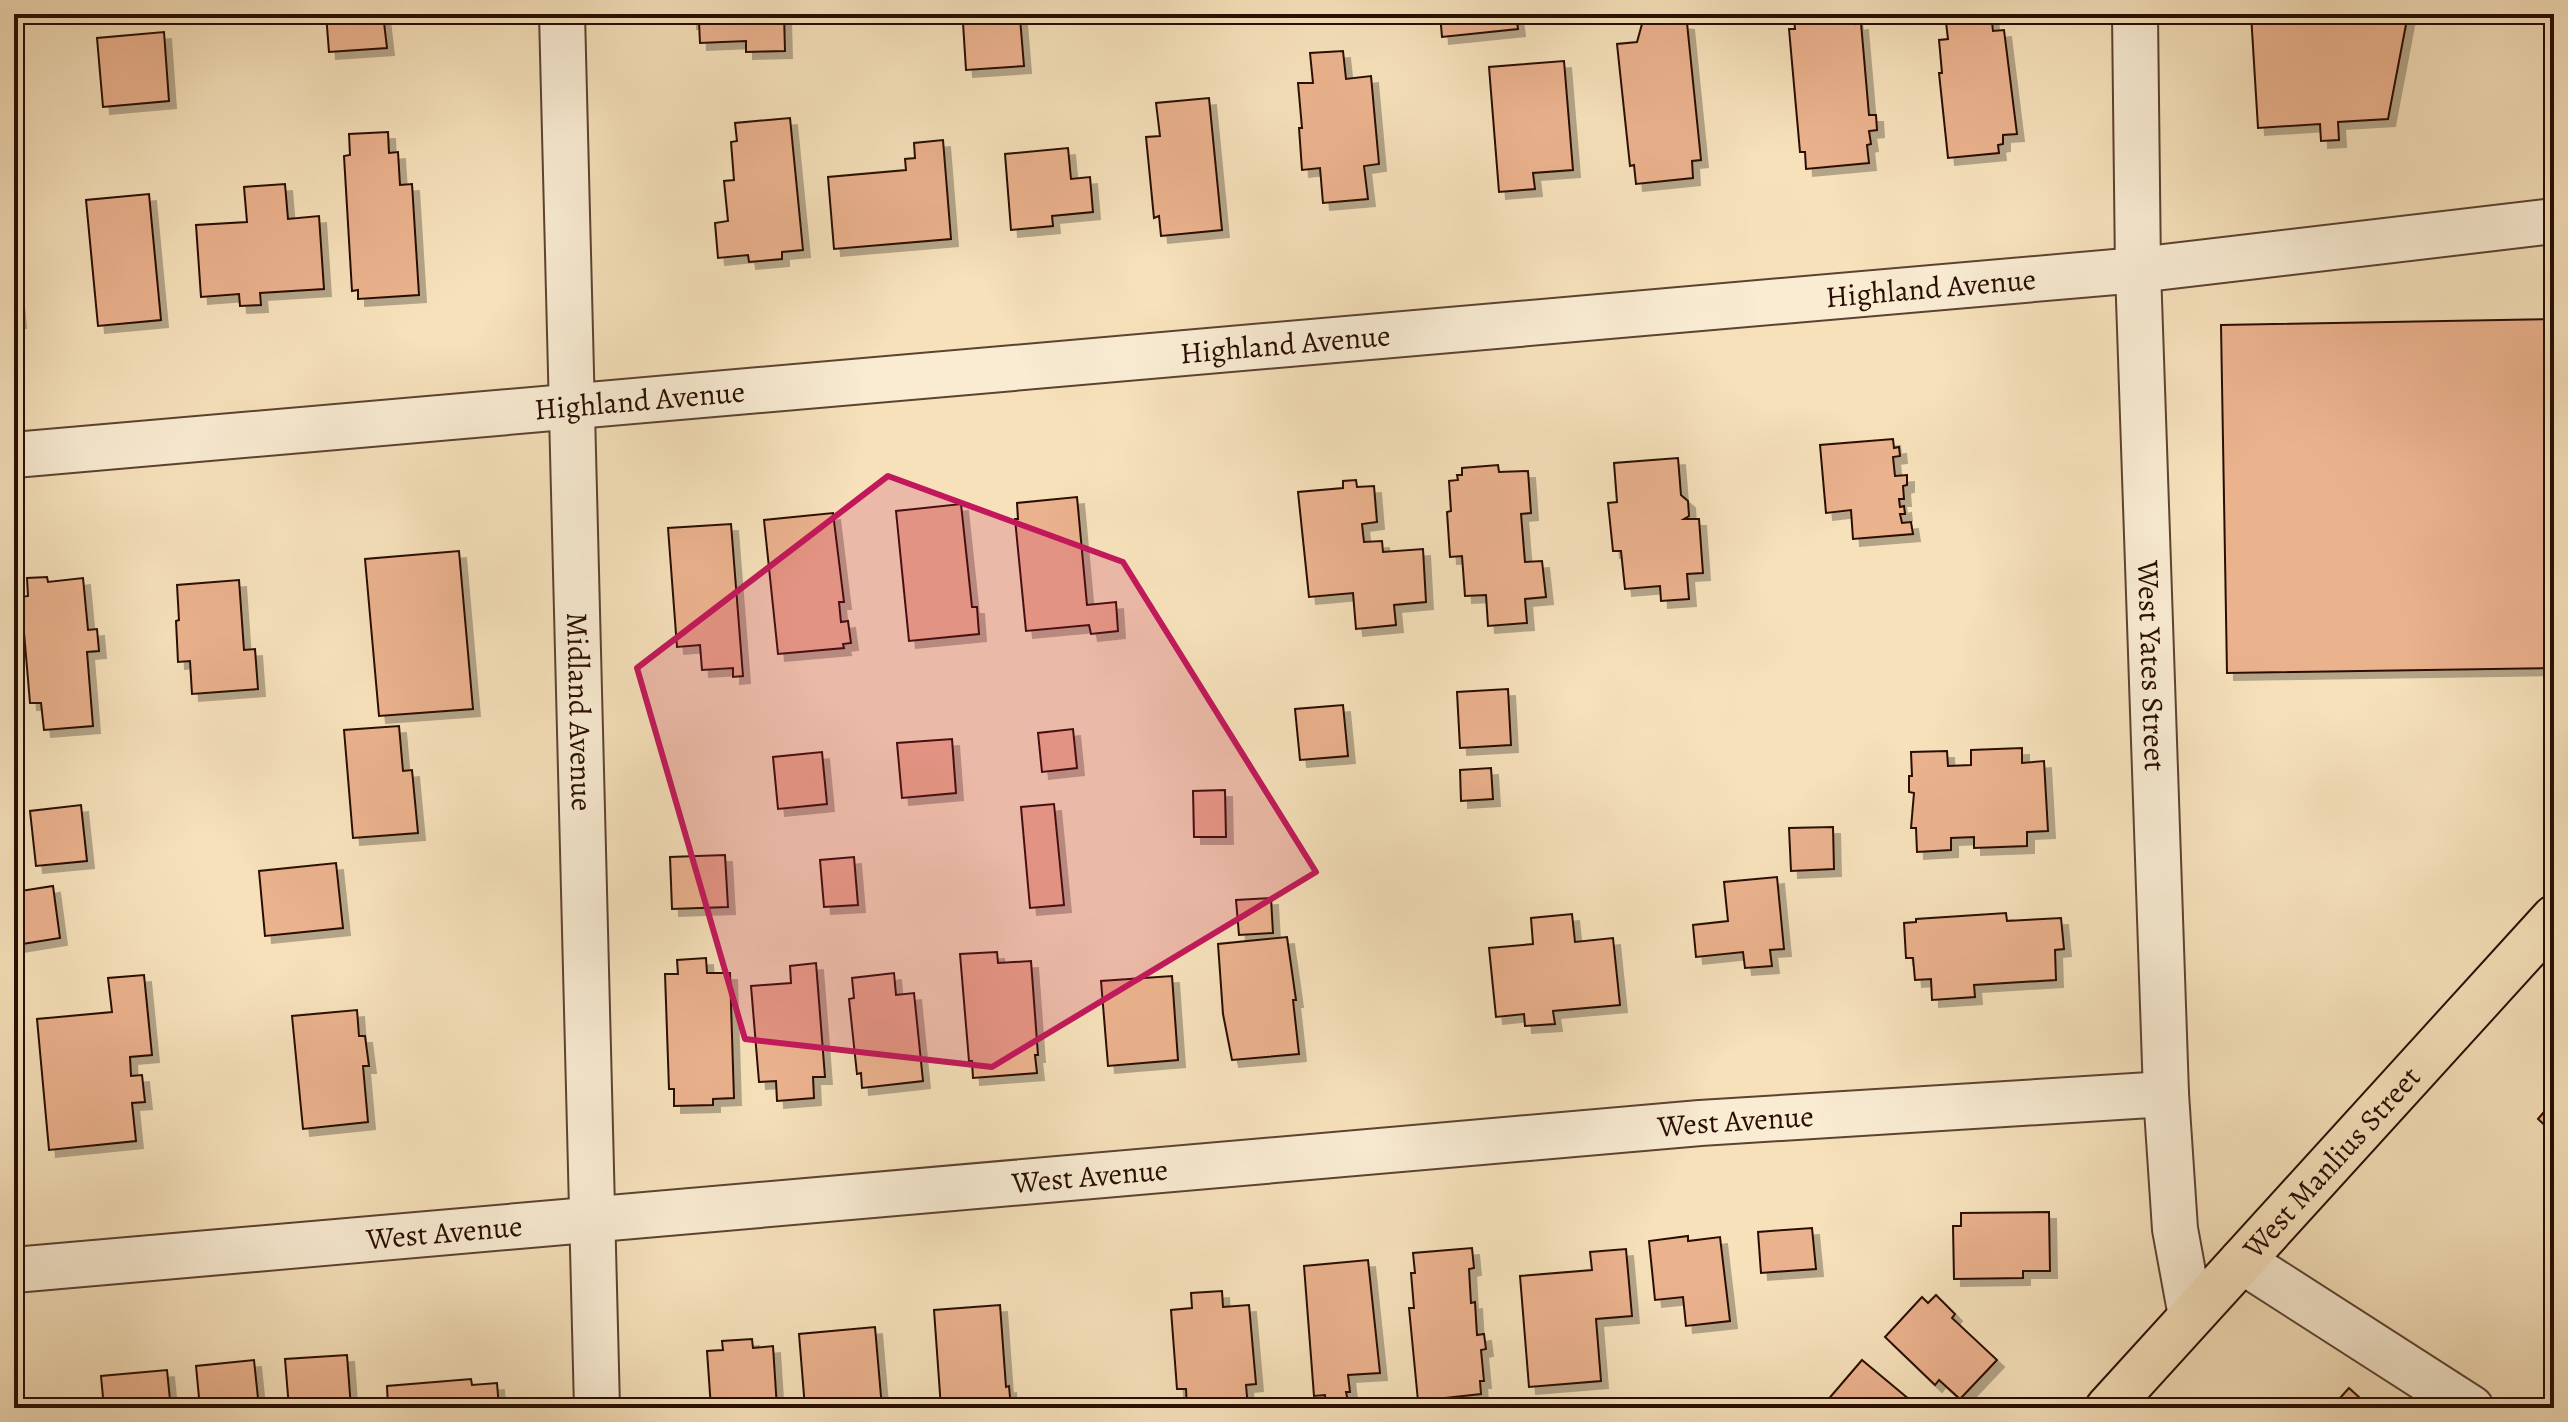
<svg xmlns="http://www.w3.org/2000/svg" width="2568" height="1422" font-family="Alegreya,serif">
	<defs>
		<filter id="shadow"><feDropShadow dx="7" dy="7" stdDeviation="0" flood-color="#0004"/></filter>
	</defs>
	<rect width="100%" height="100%" fill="#f6e1bb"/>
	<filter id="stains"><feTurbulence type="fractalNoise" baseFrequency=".0025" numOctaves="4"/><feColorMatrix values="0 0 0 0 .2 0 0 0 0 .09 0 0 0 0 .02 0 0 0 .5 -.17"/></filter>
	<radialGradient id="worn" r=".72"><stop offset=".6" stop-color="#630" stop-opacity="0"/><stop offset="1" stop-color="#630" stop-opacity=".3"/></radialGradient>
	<g fill="#ebb28e" stroke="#290d03" stroke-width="2" filter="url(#shadow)">
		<polygon points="326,14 383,14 387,48 329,52"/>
		<polygon points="690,14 784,14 785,51 746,52 746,41 700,43 699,22 690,22"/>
		<polygon points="1440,14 1516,14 1518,29 1442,37"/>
		<polygon points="1833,14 1855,14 1856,24 1861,23 1869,115 1876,115 1877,130 1869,131 1871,144 1867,145 1869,163 1806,169 1805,152 1800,152 1789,29 1795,29 1794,17"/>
		<polygon points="1945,14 1991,14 1993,31 2004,30 2017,134 2003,135 2003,144 1998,145 1999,153 1948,158 1939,73 1942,73 1939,40 1948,39"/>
		<polygon points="2251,14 2408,14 2388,119 2338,122 2339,140 2321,141 2320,124 2258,128"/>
		<polygon points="1020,18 1024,66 966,70 963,23"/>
		<polygon points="1671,21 1687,23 1701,160 1692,161 1693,178 1636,184 1634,165 1630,166 1617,44 1637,42 1642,24"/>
		<polygon points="164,32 169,101 103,107 97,38"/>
		<polygon points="1343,51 1346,79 1371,76 1379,164 1364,166 1368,199 1323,203 1320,168 1302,170 1299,128 1302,128 1298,83 1313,83 1310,53"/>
		<polygon points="1564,61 1573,170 1533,173 1535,189 1499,192 1489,67"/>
		<polygon points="1209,98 1222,230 1161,236 1159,216 1154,218 1146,137 1160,136 1156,103"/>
		<polygon points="790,118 803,250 782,252 782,259 749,262 748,255 718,258 715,223 728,221 724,181 734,180 731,142 737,141 735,123"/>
		<polygon points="388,132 389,153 398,152 400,185 412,184 419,295 358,299 358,290 352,291 344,156 350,155 349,134"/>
		<polygon points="943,140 951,239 834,249 828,177 906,170 905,159 915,158 914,143"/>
		<polygon points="1068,148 1071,179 1090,177 1093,212 1052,216 1053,226 1011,230 1005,154"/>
		<polygon points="285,184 288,219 319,216 324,289 260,293 261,305 240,306 239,294 201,297 196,225 247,222 244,187"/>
		<polygon points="149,194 161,320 98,326 86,200"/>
		<polygon points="14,266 19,321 14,322"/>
		<polygon points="2554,319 2554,668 2227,673 2221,325"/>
		<polygon points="1893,439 1894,448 1899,447 1900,456 1893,457 1895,476 1907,475 1907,485 1903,486 1904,499 1899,499 1900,507 1904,506 1905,514 1900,514 1902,523 1911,522 1913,534 1853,539 1851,510 1826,513 1820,445"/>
		<polygon points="1678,458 1681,495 1688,501 1689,516 1684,519 1699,519 1703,573 1687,574 1689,599 1661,601 1660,586 1625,589 1621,551 1613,551 1608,503 1617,502 1614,463"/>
		<polygon points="1498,465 1499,472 1528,471 1531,513 1521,514 1525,562 1542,561 1546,597 1525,599 1527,623 1488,626 1486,595 1465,596 1462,556 1450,557 1447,512 1451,511 1449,481 1458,480 1457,475 1462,475 1462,468"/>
		<polygon points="1356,480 1357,487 1374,486 1377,522 1362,524 1364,542 1382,541 1383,552 1423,549 1426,602 1394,605 1396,625 1356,629 1353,593 1309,597 1298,492 1343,488 1343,481"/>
		<polygon points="1077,497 1087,605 1116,602 1118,631 1091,634 1089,625 1026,631 1015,519 1018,519 1017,503"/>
		<polygon points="961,504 972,607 977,607 979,634 909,641 896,511"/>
		<polygon points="833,513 844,602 839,602 841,622 848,621 851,643 843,644 844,648 778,654 764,520"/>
		<polygon points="731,524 743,676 733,677 733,668 702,670 700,645 677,647 668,528"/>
		<polygon points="459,551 473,709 379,716 365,559"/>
		<polygon points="47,577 48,582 83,578 88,630 97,629 99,651 87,652 93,726 44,730 41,703 30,703 21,597 28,596 27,578"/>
		<polygon points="239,580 244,650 255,649 258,689 192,694 190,661 178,662 176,621 179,620 177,585"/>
		<polygon points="1508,689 1511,745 1460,748 1457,692"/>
		<polygon points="1343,705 1348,756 1300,760 1295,709"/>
		<polygon points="399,726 403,771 412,770 418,833 353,838 344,730"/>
		<polygon points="1073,729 1077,768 1042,772 1038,733"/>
		<polygon points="952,739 956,793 902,798 897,743"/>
		<polygon points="2022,748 2022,763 2044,761 2048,831 2027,832 2027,846 1974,848 1974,837 1951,838 1951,850 1917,852 1916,828 1911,828 1914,793 1909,792 1909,776 1912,776 1911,752 1947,751 1948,766 1971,765 1971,750"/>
		<polygon points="822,752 827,804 778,809 773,757"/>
		<polygon points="1491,768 1493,799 1461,801 1460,770"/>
		<polygon points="1225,790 1226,837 1194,837 1193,791"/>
		<polygon points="1054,804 1064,905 1030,908 1021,807"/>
		<polygon points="81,805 87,861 36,866 30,811"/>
		<polygon points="1833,827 1834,869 1791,871 1789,828"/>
		<polygon points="725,855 728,907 672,909 670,857"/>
		<polygon points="854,857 858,905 824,907 820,860"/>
		<polygon points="336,863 343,928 265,936 259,871"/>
		<polygon points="1777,877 1784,949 1770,950 1772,966 1745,968 1743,952 1696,957 1693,925 1728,921 1724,882"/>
		<polygon points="53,886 60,938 16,945 14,892"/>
		<polygon points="1271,898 1273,933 1239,935 1236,900"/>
		<polygon points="2006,913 2007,921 2061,918 2064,949 2055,950 2056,980 1974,985 1975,997 1932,1000 1931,979 1915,980 1913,958 1906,958 1904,923 1916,922 1916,919"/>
		<polygon points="1572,914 1575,942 1613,938 1620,1005 1553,1011 1555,1024 1525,1026 1524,1014 1496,1017 1489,948 1533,944 1531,918"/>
		<polygon points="1287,937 1296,1000 1293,1000 1299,1054 1232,1060 1223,1014 1218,944"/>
		<polygon points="997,952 998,963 1031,961 1038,1055 1035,1055 1037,1073 973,1078 972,1061 969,1061 960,954"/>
		<polygon points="706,958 707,973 730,973 734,1098 713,1099 713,1105 674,1106 674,1089 669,1089 665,974 678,974 677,960"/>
		<polygon points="816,963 825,1077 813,1077 814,1098 777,1101 776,1081 759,1082 751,986 791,983 790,966"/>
		<polygon points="894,973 896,995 914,993 923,1081 862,1088 861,1073 857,1074 849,999 854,998 852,978"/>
		<polygon points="144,975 152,1055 130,1057 131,1076 142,1075 145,1102 132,1103 136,1141 49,1150 37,1019 112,1012 108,978"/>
		<polygon points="1172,976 1178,1060 1108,1066 1101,981"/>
		<polygon points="357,1010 359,1036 365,1036 369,1066 363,1066 368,1122 303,1129 292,1016"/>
		<polygon points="2554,1100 2554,1134 2538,1119"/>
		<polygon points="2049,1212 2050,1271 2023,1271 2023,1278 1954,1279 1953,1226 1961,1226 1961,1213"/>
		<polygon points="1812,1228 1816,1269 1761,1273 1758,1232"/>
		<polygon points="1688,1236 1688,1241 1720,1237 1730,1321 1686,1326 1683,1297 1655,1300 1649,1241"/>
		<polygon points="1472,1248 1474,1268 1469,1269 1471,1303 1475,1302 1477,1335 1484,1334 1486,1349 1481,1350 1484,1381 1480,1381 1481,1394 1418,1401 1409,1308 1414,1308 1411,1273 1415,1273 1413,1253"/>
		<polygon points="1626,1249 1632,1316 1596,1319 1601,1381 1529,1387 1520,1276 1592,1270 1590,1252"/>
		<polygon points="1368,1260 1380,1373 1348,1375 1350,1392 1346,1392 1348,1401 1326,1403 1325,1395 1314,1396 1304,1266"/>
		<polygon points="1222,1291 1223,1307 1249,1305 1256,1384 1246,1385 1248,1408 1187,1408 1186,1389 1177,1389 1171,1310 1192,1308 1191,1293"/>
		<polygon points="1936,1295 1955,1314 1952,1318 1997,1360 1960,1399 1939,1380 1935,1385 1885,1337 1922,1297 1928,1303"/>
		<polygon points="1000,1305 1006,1387 1009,1386 1011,1408 941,1408 934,1310"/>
		<polygon points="875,1327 882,1408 805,1408 799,1334"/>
		<polygon points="752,1339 753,1348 773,1346 777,1408 711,1408 707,1351 723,1350 722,1341"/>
		<polygon points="347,1355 351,1408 289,1408 285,1359"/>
		<polygon points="254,1360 259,1408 200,1408 196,1366"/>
		<polygon points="1862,1360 1916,1405 1914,1408 1833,1408 1826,1402"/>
		<polygon points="167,1370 170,1400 166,1400 167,1408 104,1408 101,1376"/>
		<polygon points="471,1379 472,1385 497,1383 499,1408 388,1408 387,1386"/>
		<polygon points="2349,1388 2371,1408 2331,1408"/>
	</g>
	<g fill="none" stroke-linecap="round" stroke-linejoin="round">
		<g stroke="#5c4231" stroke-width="48">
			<g id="minor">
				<path id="s1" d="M562 14 597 1408"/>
				<path id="s2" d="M2135 14 2138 270 2166 1094 2175 1229 2191 1316"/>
				<path id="s3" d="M14 455 2138 270 2554 221"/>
				<polyline points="2242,1261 2471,1408"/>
				<path id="s4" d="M14 1270 1700 1123 2166 1094"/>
			</g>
		</g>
		<g stroke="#290d03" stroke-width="48">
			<g id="major">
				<path id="s5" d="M2108 1408 2554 918"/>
			</g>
		</g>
		<use href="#minor" stroke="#f9ecd3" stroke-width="44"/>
		<use href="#major" stroke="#f6e1bb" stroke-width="44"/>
	</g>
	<path fill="#c2185b" fill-opacity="0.2" stroke="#c2185b" stroke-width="6" stroke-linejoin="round" d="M888 476 1123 562 1316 872 992 1067 745 1039 637 668Z"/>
	<g text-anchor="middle" stroke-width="6" stroke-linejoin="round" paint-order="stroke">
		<g font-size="30" fill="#290d03" stroke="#f9ecd3">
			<text dy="10" stroke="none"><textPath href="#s3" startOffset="1924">Highland Avenue</textPath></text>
			<text dy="10" stroke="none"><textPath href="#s3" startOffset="1276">Highland Avenue</textPath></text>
			<text dy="10" stroke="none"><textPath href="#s3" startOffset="628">Highland Avenue</textPath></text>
			<text dy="10" stroke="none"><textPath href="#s2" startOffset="652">West Yates Street</textPath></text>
			<text dy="10" stroke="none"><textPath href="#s1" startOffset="698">Midland Avenue</textPath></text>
			<text dy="10" stroke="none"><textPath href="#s4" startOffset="1728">West Avenue</textPath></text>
			<text dy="10" stroke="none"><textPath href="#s5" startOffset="332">West Manlius Street</textPath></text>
			<text dy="10" stroke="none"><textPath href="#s4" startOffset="1080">West Avenue</textPath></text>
			<text dy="10" stroke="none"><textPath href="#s4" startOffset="432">West Avenue</textPath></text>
		</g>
	</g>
	<rect width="2568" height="1422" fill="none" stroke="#f6e1bb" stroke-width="48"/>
	<rect x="16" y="16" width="2536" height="1390" fill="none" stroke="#290d03" stroke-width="4"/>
	<rect x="24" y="24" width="2520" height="1374" fill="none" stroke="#290d03" stroke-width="2"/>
	<rect width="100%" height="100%" filter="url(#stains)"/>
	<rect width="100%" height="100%" fill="url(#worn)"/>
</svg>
